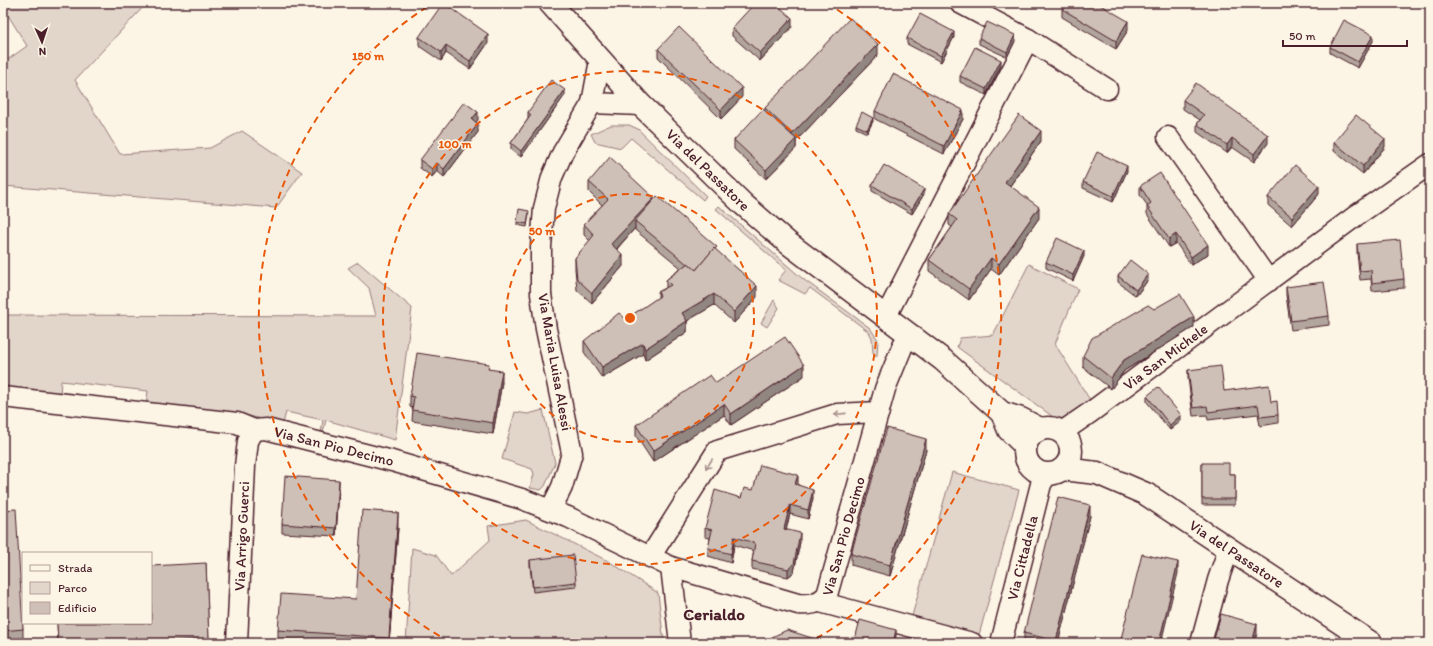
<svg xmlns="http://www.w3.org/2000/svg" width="1433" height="646" font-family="Itim,sans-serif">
	<rect width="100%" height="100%" fill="#fcf5e5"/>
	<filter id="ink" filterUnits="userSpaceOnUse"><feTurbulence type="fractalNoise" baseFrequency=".025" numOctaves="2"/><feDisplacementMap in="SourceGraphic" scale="8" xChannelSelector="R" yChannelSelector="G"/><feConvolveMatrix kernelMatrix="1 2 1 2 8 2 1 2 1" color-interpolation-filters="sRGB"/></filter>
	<g filter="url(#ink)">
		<g fill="#e2d5ca" stroke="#967a7a">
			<polygon points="4,3 147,3 75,80 120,154 210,148 242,131 302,172 276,208 3,186 3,63 27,46 3,7"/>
			<polygon points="611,125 629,125 638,129 706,196 703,200 631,138 621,148 595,142 591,134"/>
			<polygon points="719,206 803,279 870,328 878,340 877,355 876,357 873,354 872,338 869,332 810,288 805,294 778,280 786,270 716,209"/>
			<polygon points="358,262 412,308 395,440 326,420 323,432 321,432 323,420 286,412 283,424 240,414 146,405 148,391 61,381 60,395 3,388 3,315 376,316 369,288 348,268"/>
			<polygon points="1029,264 1078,289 1055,344 1090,400 1065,418 1056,419 957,347 960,338 993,335"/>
			<polygon points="774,300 779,308 767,327 761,323"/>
			<polygon points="543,410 555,463 545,486 541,490 530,488 534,474 532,469 502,459 515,412 528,414"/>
			<polygon points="952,472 1019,490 979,635 912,616"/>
			<polygon points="526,520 610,562 658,593 664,643 406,643 412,548 436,555 451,576 490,540 488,526"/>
		</g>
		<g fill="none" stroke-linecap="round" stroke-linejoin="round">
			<g stroke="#4a1f2b" stroke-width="23">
				<g id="street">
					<polyline points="960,3 1028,39 1107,89"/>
					<polyline points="592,103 641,105"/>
					<polyline points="1168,137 1269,281"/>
					<polyline points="886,316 1028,39"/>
					<path id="s1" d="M3 397 237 423 254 430 266 429 392 461 522 499 568 517 671 567 798 604C810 605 818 604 827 595L885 389 903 345 911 335"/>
					<path id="s2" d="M1062 432 1091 412 1357 215 1430 164"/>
					<polyline points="551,509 562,487 572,453 546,329 541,294 541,247 544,208 552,177 563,152 592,103 600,60"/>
					<polyline points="650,557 717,451 837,414 879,412"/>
					<polyline points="671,567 680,643"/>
					<polyline points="820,602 972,643"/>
					<path id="s3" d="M237 643 245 466 248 441 254 430"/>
					<path id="s4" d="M1001 643 1041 484 1047 474"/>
					<polyline points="1201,643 1218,580 1229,548"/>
				</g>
			</g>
			<g stroke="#4a1f2b" stroke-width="25">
				<g id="secondary">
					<path id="s5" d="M550 3 641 105 744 205 788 243 943 360 1002 413 1021 419 1040 429"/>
					<polyline points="1002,413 1009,430 1025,446"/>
					<circle cx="1048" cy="451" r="23"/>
					<path id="s6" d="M1063 469 1097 473 1146 494 1371 643"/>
				</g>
			</g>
			<use href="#street" stroke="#fcf5e5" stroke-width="20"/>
			<use href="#secondary" stroke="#fcf5e5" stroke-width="22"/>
		</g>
		<g fill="#b2a59d" stroke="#4a1f2b">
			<polygon points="1062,9 1128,30 1116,49 1062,17"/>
			<polygon points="792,27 760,61 732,36 732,28"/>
			<polygon points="419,37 488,43 470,69 446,53 441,61 419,46"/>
			<polygon points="954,37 941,62 907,44 907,38"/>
			<polygon points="979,38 1015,41 1007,57 979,44"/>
			<polygon points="1373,41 1358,68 1330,53 1330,47"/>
			<polygon points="658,49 742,97 721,119 658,57"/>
			<polygon points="878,55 796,141 796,148 766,179 734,149 734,140 765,110 765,108"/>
			<polygon points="1001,65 986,95 960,82 960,76"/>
			<polygon points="565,95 521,157 511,149 511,143 528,119 528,112"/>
			<polygon points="1183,100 1268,143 1254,162 1232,147 1227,153 1197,132 1197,124 1200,120 1183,109"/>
			<polygon points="875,111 963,119 944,154 875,119"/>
			<polygon points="478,120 476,122 478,132 444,177 437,171 432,177 420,168 420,160"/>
			<polygon points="873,121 867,133 856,128 856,125"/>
			<polygon points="1041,141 1010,186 1039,218 999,275 991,269 969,300 929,271 929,260 952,227 949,225 949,214"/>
			<polygon points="1334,142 1385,147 1363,174 1334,151"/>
			<polygon points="1127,171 1113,202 1083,188 1083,182"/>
			<polygon points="589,182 654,200 717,251 757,297 734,323 714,305 687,321 687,332 645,360 643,354 602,378 584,352 584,341 626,319 658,298 658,292 666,288 666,280 681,268 635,230 635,228 617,249 623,266 592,303 577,290 575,269 575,258 590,241 584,235 584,224 602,205 589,192"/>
			<polygon points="872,185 924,194 912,214 872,191"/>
			<polygon points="1140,186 1208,254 1191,265 1176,243 1169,247 1147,214 1147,205 1140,195"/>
			<polygon points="1319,194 1292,226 1268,205 1268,197"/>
			<polygon points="529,214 527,227 517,225 517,222"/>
			<polygon points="1357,244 1404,279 1404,288 1372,291 1371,279 1360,280 1357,253"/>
			<polygon points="1084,256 1073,281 1046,268 1046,262"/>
			<polygon points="1118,276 1148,280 1136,296 1118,282"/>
			<polygon points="1286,287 1329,316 1329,325 1291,330 1286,295"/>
			<polygon points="1154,309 1194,327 1124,371 1111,389 1083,367 1083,356"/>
			<polygon points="489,369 502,382 493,434 412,421 413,408 410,407 410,396"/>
			<polygon points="1188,370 1224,391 1271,402 1278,415 1278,423 1260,426 1258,414 1208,420 1207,415 1193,416 1188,378"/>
			<polygon points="804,376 731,425 724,415 653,462 636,436 636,425 716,383"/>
			<polygon points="1147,396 1181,421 1170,430 1147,402"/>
			<polygon points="926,450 890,576 851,565 851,554"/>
			<polygon points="1202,463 1229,474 1235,474 1235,505 1202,505"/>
			<polygon points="798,484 798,485 813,498 808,519 790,514 786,529 800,542 794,572 788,577 752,569 752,561 754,551 734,545 731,563 708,556 708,548 710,538 705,537 705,528 741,498 753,490"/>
			<polygon points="339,488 336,536 282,533 282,524"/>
			<polygon points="3,510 23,629 23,640 3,642"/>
			<polygon points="1090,516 1058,643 1024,643 1024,633"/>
			<polygon points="398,528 389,643 278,643 278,630 356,599"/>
			<polygon points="530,560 576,582 576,587 533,592 530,566"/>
			<polygon points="206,563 209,643 58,643 57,623 151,623"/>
		</g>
		<g fill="#918680" stroke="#4a1f2b">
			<polygon points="792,18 792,27 760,61 760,53"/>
			<polygon points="1128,21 1128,30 1116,49 1116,41"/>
			<polygon points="954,32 954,37 941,62 941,56"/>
			<polygon points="488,34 488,43 470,69 470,61"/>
			<polygon points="1015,35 1015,41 1007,57 1007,52"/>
			<polygon points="1373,35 1373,41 1358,68 1358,62"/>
			<polygon points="878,44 878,55 796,141 796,148 766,179 766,170 792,143 792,134"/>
			<polygon points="446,45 446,53 441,61 441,52"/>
			<polygon points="1001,60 1001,65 986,95 986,89"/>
			<polygon points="742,88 742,97 721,119 721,110"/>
			<polygon points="565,90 565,95 521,157 521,151"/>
			<polygon points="963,110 963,119 944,154 944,146"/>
			<polygon points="478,112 478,120 472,128 472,119"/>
			<polygon points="873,118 873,121 867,133 867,130"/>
			<polygon points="478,124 478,132 444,177 444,169"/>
			<polygon points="1041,131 1041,141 1005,193 1005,182"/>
			<polygon points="1268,135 1268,143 1254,162 1254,154"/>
			<polygon points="1232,138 1232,147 1227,153 1227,145"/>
			<polygon points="1385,139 1385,147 1363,174 1363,166"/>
			<polygon points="437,163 437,171 432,177 432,169"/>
			<polygon points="1127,166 1127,171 1113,202 1113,196"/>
			<polygon points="1319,186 1319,194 1292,226 1292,217"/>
			<polygon points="924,189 924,194 912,214 912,209"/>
			<polygon points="654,198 654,209 635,221 635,228 611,255 611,244"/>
			<polygon points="1039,207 1039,218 999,275 999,264"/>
			<polygon points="1176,234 1176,243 1169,247 1169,239"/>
			<polygon points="1208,245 1208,254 1191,265 1191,257"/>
			<polygon points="1084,251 1084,256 1073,281 1073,275"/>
			<polygon points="623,255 623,266 592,303 592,293"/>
			<polygon points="991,258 991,269 969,300 969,289"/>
			<polygon points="1148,274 1148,280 1136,296 1136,290"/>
			<polygon points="757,286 757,297 734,323 734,312"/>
			<polygon points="714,294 714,305 682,324 682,313"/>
			<polygon points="1194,317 1194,327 1124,371 1111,389 1111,378 1124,360"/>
			<polygon points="687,321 687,332 645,360 645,349"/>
			<polygon points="643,343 643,354 602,378 602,367"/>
			<polygon points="804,365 804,376 731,425 731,414"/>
			<polygon points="502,371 502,382 493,434 493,423"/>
			<polygon points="724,404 724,415 653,462 653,451"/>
			<polygon points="1181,415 1181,421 1170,430 1170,425"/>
			<polygon points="926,439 926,450 890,576 890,565"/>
			<polygon points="798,475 798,484 795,493 795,484"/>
			<polygon points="339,480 339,488 336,536 336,528"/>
			<polygon points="813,490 813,498 808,519 808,510"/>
			<polygon points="790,505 790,514 784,537 784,529"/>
			<polygon points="1090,505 1090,516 1058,643 1056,643 1056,641"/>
			<polygon points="398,513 398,528 389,643"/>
			<polygon points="800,533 800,542 794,572 788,577 788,569"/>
			<polygon points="734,537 734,545 731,563 731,554"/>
			<polygon points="1178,562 1178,573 1161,643 1159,643"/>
			<polygon points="1257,624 1257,634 1254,643 1252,643"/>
			<polygon points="896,630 896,636 895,643 893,643"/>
		</g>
		<g fill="#cfc0b7" stroke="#4a1f2b">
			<polygon points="443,3 444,3 488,34 470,61 446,45 441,52 419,37"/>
			<polygon points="755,3 775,3 792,18 760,53 732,28"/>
			<polygon points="1066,3 1097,3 1128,21 1116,41 1062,9"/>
			<polygon points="920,14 954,32 941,56 907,38"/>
			<polygon points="850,18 878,44 792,134 765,108"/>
			<polygon points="1344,20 1373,35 1358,62 1330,47"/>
			<polygon points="987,22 1015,35 1007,52 979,38"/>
			<polygon points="679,27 742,88 721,110 658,49"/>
			<polygon points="975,47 1001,60 986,89 960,76"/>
			<polygon points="893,74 963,110 944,146 875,111"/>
			<polygon points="551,80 565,90 521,151 511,143 531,115 528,112"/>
			<polygon points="1196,83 1268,135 1254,154 1232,138 1227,145 1197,124 1204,115 1183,100"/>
			<polygon points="464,102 478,112 472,119 478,124 444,169 437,163 432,169 420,160"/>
			<polygon points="763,109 796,139 766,170 734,140"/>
			<polygon points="862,112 873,118 867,130 856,125"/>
			<polygon points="1019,115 1041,131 1005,182 1039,207 999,264 991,258 969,289 929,260 957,220 949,214"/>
			<polygon points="1356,115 1385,139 1363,166 1334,142"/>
			<polygon points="1097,152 1127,166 1113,196 1083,182"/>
			<polygon points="610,157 654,198 611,244 623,255 592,293 577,279 575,258 594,235 584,224 608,199 589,182"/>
			<polygon points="884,165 924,189 912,209 872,185"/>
			<polygon points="1295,165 1319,186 1292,217 1268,197"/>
			<polygon points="1160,173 1208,245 1191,257 1176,234 1169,239 1147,206 1151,203 1140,186"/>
			<polygon points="657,196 717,247 715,249 714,248 696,270 688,263 687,264 635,221"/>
			<polygon points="519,209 529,211 527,224 517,222"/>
			<polygon points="1057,238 1084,251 1073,275 1046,262"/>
			<polygon points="1400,240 1404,279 1372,283 1371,270 1360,271 1357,244"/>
			<polygon points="714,248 757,286 734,312 714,294 682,313 687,321 645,349 643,343 602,367 584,341 619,313 626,319 660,296 658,292 671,285 666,280 688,263 696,270"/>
			<polygon points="1130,260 1148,274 1136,290 1118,276"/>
			<polygon points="1324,282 1329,316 1291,321 1286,287"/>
			<polygon points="1180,294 1194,317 1124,360 1111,378 1083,356 1092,338 1148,305 1154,309"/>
			<polygon points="785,337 804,365 731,414 724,404 653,451 636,425 710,375 716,383"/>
			<polygon points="417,353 489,364 488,369 502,371 493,423 412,410 414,397 410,396"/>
			<polygon points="1221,366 1224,391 1269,385 1271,402 1277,401 1278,415 1260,417 1258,405 1208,412 1207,406 1193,408 1188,370"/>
			<polygon points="1158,387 1181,415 1170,425 1147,396"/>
			<polygon points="887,428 926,439 890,565 851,554"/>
			<polygon points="1202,463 1229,463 1229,474 1235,474 1235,499 1202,499"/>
			<polygon points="760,465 798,475 795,484 813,490 808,510 790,505 784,529 800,533 794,564 788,569 752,561 755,543 734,537 731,554 708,548 712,530 705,528 715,490 741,498 744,488 753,490"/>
			<polygon points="285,476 339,480 336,528 282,524"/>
			<polygon points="1058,497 1090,505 1056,641 1024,633"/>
			<polygon points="16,509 23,629 3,631 3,510"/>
			<polygon points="362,510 398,513 389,638 278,630 281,594 356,599"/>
			<polygon points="1142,554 1178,562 1159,643 1120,643"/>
			<polygon points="573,555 576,582 533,587 530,560"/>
			<polygon points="206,563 209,639 133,643 58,643 57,623 151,623 151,566"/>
			<polygon points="1221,614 1257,624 1252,643 1213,643"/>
			<polygon points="860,620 896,630 893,643 854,643"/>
			<polygon points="787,630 815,639 817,643 759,643"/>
		</g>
		<defs><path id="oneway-shaft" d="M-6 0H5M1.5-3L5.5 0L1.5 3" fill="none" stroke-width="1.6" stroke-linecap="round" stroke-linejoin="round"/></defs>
		<g stroke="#a38a88">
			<use href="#oneway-shaft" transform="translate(840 414) rotate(174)"/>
			<use href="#oneway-shaft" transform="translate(709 464) rotate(123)"/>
		</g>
	</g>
	<g fill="none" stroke="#e8590c" stroke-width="2" stroke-dasharray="7 5">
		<circle cx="630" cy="318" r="124"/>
		<circle cx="630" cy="318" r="247"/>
		<path d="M450 642A371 371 0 0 1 433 3M827 3A371 371 0 0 1 810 642"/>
	</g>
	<g text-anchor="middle" stroke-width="3" stroke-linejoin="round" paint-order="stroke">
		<g font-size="15" fill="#4a1f2b" stroke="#fcf5e5">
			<text dy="5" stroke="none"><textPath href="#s5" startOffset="230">Via del Passatore</textPath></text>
			<text dy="5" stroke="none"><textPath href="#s2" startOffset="128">Via San Michele</textPath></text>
			<text transform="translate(555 362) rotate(80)" y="5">Via Maria Luisa Alessi</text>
			<text dy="5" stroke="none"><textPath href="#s1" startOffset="336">Via San Pio Decimo</textPath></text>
			<text dy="5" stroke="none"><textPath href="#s1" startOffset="920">Via San Pio Decimo</textPath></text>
			<text dy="5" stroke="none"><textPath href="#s3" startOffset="107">Via Arrigo Guerci</textPath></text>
			<text dy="5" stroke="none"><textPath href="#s6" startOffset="196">Via del Passatore</textPath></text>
			<text dy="5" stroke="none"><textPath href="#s4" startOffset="88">Via Cittadella</textPath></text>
		</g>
		<g font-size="17" font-weight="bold" fill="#4a1f2b" stroke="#fcf5e5">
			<text x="714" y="620">Cerialdo</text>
		</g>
	</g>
	<circle cx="630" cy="318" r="6" fill="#e8590c" stroke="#fcf5e5" stroke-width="2"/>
	<g font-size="12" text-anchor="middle" font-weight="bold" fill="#e8590c" stroke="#fcf5e5" stroke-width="3" stroke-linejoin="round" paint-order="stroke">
		<text x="368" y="60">150 m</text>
		<text x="455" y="148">100 m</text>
		<text x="542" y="235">50 m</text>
	</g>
	<rect width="1433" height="646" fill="none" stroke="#fcf5e5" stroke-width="16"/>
	<rect x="8" y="8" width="1417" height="630" fill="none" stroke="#4a1f2b" stroke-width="1.5" filter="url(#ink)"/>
	<rect x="22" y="552" width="130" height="72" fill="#fcf5e5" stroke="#b59f9b"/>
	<rect x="30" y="565" width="20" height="6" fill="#fcf5e5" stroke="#b59f9b"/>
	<text x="58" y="572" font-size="12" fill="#4a1f2b">Strada</text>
	<rect x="30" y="582" width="20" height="12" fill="#e2d5ca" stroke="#b59f9b"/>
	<text x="58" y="592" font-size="12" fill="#4a1f2b">Parco</text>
	<rect x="30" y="602" width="20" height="12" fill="#cfc0b7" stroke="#b59f9b"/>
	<text x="58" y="612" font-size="12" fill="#4a1f2b">Edificio</text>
	<g transform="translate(42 42) rotate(177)" stroke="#fcf5e5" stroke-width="3" paint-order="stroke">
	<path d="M0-3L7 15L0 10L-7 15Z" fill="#4a1f2b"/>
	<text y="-6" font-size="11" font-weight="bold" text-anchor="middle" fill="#4a1f2b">N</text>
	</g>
	<path d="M1283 40v6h124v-6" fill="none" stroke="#4a1f2b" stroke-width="2"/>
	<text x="1289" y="40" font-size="12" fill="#4a1f2b" stroke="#fcf5e5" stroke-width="3" paint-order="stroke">50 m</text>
</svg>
